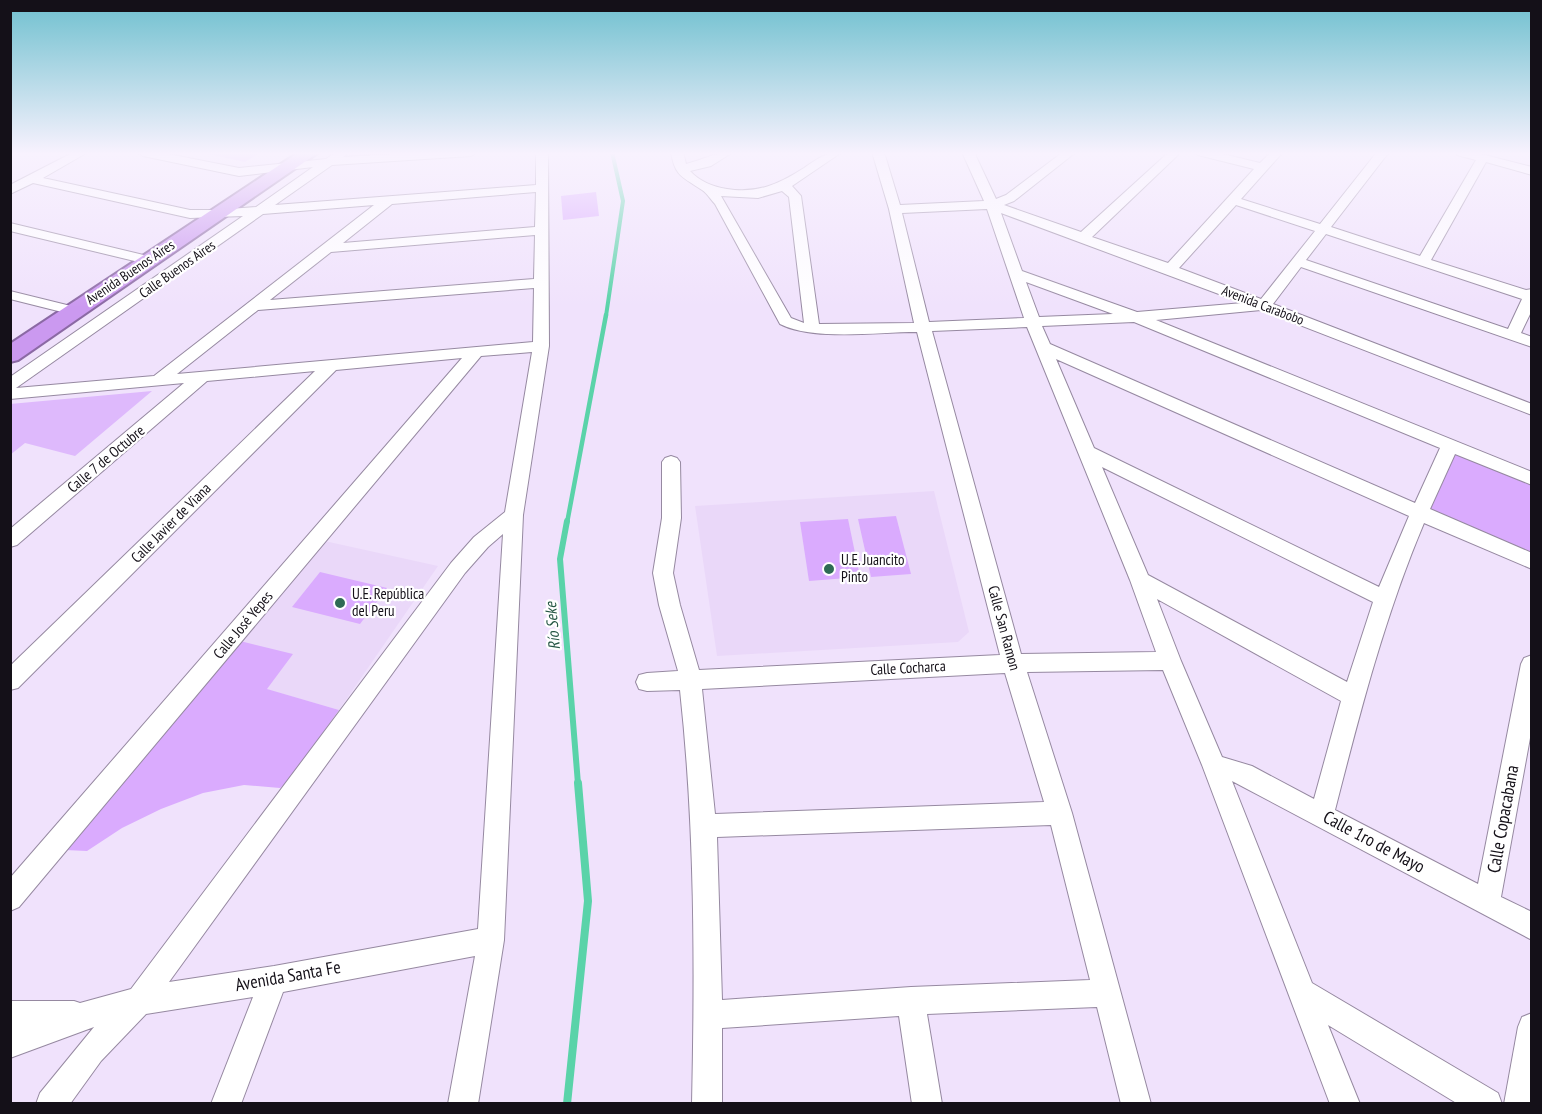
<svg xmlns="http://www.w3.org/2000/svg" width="1542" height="1114" font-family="'PT Sans Narrow',sans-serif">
	<rect width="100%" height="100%" fill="#f0e2fc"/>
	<g fill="#ead8f9">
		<polygon points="934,491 969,632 958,642 717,656 695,506"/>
		<polygon points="320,540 438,566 339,710 266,689 236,640"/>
	</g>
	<g fill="#daabfe">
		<polygon points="213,152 261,152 245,162 208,154"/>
		<polygon points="596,192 599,216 563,220 561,196"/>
		<polygon points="1456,453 1531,484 1531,558 1427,512"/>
		<polygon points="896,516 911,574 871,577 858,519"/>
		<polygon points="848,519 860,577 809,581 800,522"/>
		<polygon points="320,572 387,588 360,624 292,607"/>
		<polygon points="236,640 293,654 267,689 339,710 288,782 280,788 244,785 203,793 161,809 122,828 87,851 65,850"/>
	</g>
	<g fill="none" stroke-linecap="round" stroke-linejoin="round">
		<polyline stroke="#5ad3a9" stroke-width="4" points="606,316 623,201 612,152"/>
		<polyline stroke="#5ad3a9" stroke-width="4.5" points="567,523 606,315"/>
		<polyline stroke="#5ad3a9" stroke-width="6" points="567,521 560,559 578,784"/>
		<polyline stroke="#5ad3a9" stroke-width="8" points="567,1104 588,901 578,783"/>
	</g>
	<polygon fill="#deb9fc" points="152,391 75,456 25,443 10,455 10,404"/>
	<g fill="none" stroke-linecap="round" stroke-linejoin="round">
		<g stroke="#9689a1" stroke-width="2">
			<g id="minor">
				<path d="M74 152H88L43 178 190 210H215L256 207 313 167 239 176 143 156 137 152H158L239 168 326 159 336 152H349L343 157 427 152H477L471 156 332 165 275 205 536 185V152H548L549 346 523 515 504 940 478 1104H448L475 956 283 992 241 1104H211L253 997 146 1014 101 1061 70 1104H36L40 1093 94 1027 10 1058V1001H74L80 1003 131 989 451 563 474 537 505 512 532 352 481 356 19 907 10 911V878L462 358 336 370 18 688 10 690V666L315 371 207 381 17 545 10 547V529L184 383 10 399V377L243 216 190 218 33 183 10 194V185ZM536 192 535 227 343 243 392 204ZM374 205 154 376 16 388 263 214ZM535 235 534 279 270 300 331 252ZM534 288 533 342 177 374 258 310ZM503 534 478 929 274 966 169 982 465 573 488 547Z"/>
				<path d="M671 152H683L686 164C702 160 716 152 733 152L711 166 690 171C699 181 713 187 727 189 757 194 779 184 804 168 817 159 826 152 842 152L792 186 801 196 819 324 914 323 889 209 872 152H884L900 205 984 201 962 152H974L996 199 1006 195 1063 152H1076L1014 201 1004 205 1081 232 1169 152H1181L1092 237 1168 263 1254 169 1198 155 1196 152H1214L1260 163 1271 152H1283L1241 199 1320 224 1377 152H1389L1331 227 1420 256 1476 160 1457 155 1455 152H1473L1532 167V175L1486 162 1431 260 1526 290 1532 289V310L1521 333 1532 337V347L1301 267 1273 304 1532 404V415L1261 310 1156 320 1532 472V485L1455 454 1430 509 1532 553V569L1424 523C1385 615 1360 712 1335 810L1478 884 1521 664 1524 658 1532 655V727L1501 897 1532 912V940L1232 781 1312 983 1498 1093 1502 1104H1458L1328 1025 1360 1104H1330L1202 765 1163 670 1027 672 1072 813 1151 1104H1121L1097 1007 927 1014 942 1104H912L899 1016 722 1028V1104H692C695 965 695 827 680 690L647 691 639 689 636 682 639 675 647 673 678 671 659 605 653 573 662 518V462L665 458 671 456 677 458 680 462 681 518 673 573 680 605 699 670 1000 655 917 332C878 332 813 341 780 324L715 204C711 200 707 193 702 190 683 177 675 177 671 152ZM782 191 789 197 804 323 791 318 721 196 758 198ZM1236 205 1315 231 1261 299 1179 268ZM987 209 1024 318 929 322 902 213ZM1001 213 1243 303 1137 312 1022 271ZM1326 234 1522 299 1508 329 1306 260ZM1026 282 1113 314 1039 317ZM1134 322 1440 448 1415 503 1050 344 1042 326ZM1027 327 1130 580 1156 652 1021 654 932 331ZM1056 359 1409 516 1379 587 1094 448ZM1102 467 1373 602 1347 682 1148 575ZM1157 599 1341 701 1314 799 1252 766 1222 757 1181 661ZM1005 673 1044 802 715 814 702 689ZM1051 825 1090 980 911 987 722 1000 717 837Z"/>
				<polygon points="10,223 152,257 154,260 147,264 10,231"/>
				<polygon points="10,291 79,308 81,311 74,315 10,299"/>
				<polygon points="1532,1013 1532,1104 1504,1104 1518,1027 1522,1017"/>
			</g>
		</g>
		<g stroke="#8b69a4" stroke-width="4">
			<polygon id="highway" points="299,152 319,152 18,360 10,362 10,344"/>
		</g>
		<use href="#minor" fill="#fff" fill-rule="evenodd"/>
		<use href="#highway" fill="#cb99f0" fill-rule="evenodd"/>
	</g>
	<linearGradient id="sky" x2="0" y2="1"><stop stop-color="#6fc0cf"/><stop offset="0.5" stop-color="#f8f2fe"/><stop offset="1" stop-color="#f8f2fe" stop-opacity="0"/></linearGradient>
	<rect width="1542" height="307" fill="url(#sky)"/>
	<g fill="#2f6a55" stroke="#fff" stroke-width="2">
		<circle cx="829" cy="569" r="6"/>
		<circle cx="340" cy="603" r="6"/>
	</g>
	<g text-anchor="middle" stroke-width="4.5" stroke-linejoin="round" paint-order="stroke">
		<g font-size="14" fill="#141018" stroke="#fff">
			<text transform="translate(177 269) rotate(-35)" y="5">Calle Buenos Aires</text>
			<text transform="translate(130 272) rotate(-34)" y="5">Avenida Buenos Aires</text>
			<text transform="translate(1263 305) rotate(21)" y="5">Avenida Carabobo</text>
		</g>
		<g font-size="15" fill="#141018" stroke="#fff">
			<text transform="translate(106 459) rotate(-40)" y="5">Calle 7 de Octubre</text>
			<text transform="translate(171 523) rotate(-45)" y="5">Calle Javier de Viana</text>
			<text transform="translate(243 625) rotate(-50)" y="5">Calle José Yepes</text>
			<text transform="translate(1004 628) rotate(75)" y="5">Calle San Ramon</text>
			<text transform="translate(908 668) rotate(-3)" y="5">Calle Cocharca</text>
		</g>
		<g font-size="15" fill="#141018" stroke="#fff" text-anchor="start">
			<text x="841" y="565">U.E. Juancito<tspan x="841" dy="17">Pinto</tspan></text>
			<text x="352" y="599">U.E. República<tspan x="352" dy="17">del Peru</tspan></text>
		</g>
		<g font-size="16" font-style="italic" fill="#255644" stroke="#fff">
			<text transform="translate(552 626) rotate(-95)" y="6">Río Seke</text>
		</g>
		<g font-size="18" fill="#141018" stroke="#fff">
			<text transform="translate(1503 819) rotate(-80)" y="6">Calle Copacabana</text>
			<text transform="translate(1374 842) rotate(28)" y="6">Calle 1ro de Mayo</text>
			<text transform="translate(288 976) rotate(-10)" y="6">Avenida Santa Fe</text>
		</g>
	</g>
	<rect width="1542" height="1114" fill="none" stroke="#141018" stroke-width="24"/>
</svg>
